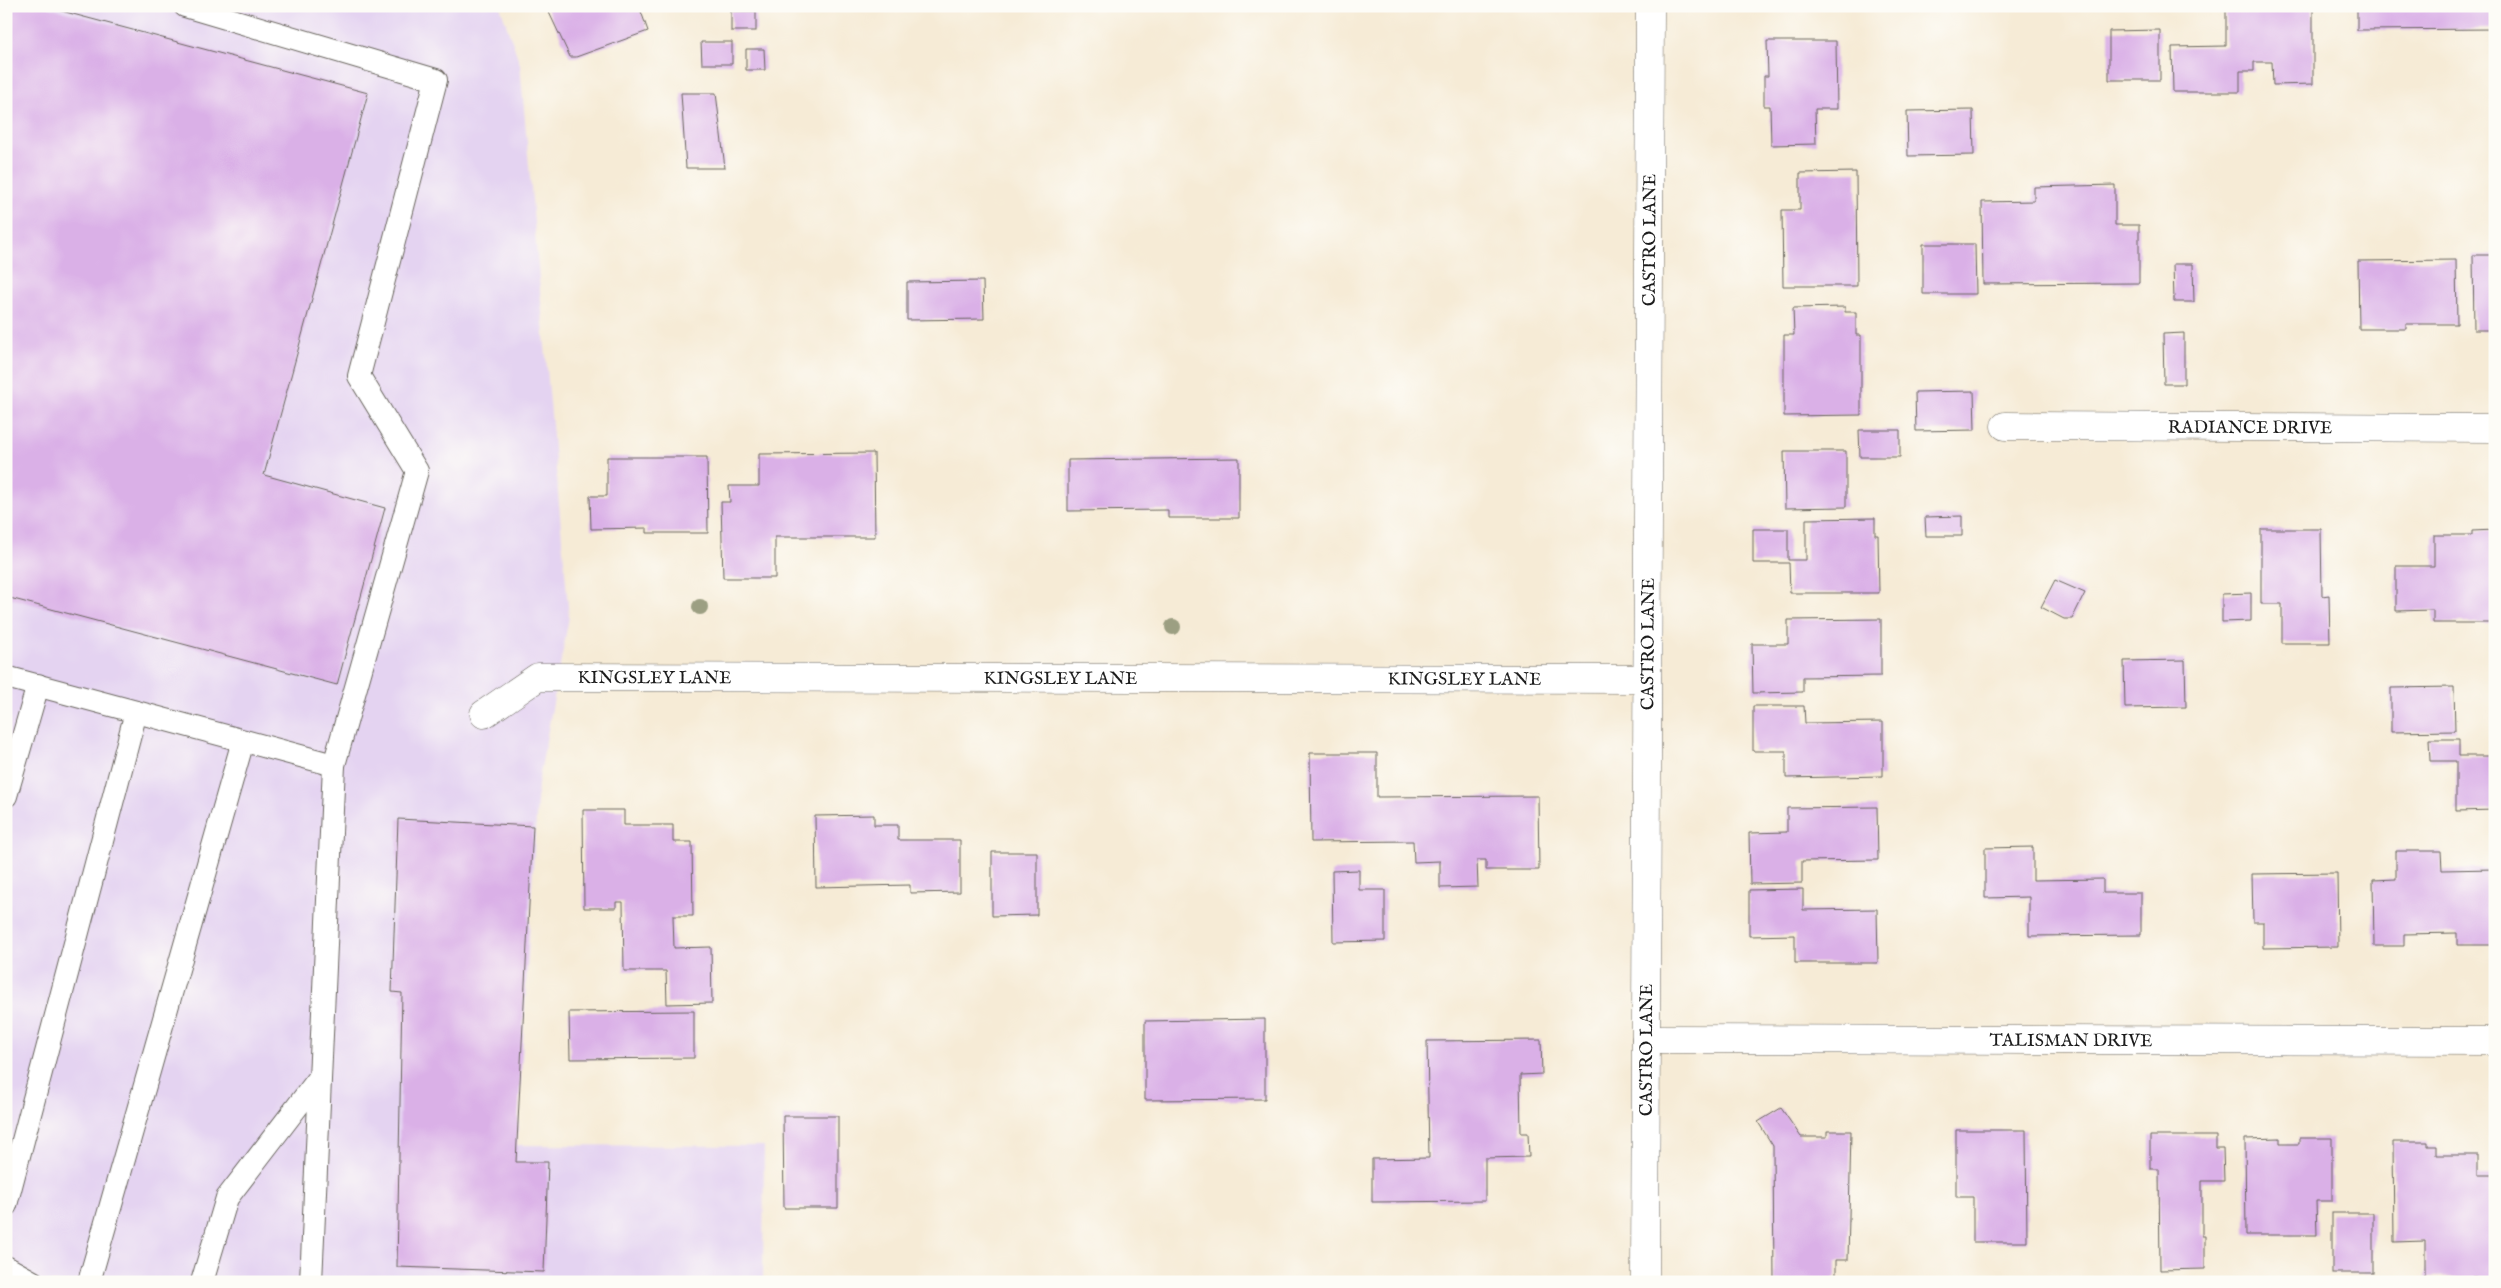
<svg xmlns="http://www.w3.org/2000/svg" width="2501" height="1288" font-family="'IM FELL English',serif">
	<rect width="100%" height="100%" fill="#fdfcf7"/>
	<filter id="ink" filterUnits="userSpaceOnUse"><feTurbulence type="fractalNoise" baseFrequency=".02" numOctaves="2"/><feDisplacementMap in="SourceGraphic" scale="10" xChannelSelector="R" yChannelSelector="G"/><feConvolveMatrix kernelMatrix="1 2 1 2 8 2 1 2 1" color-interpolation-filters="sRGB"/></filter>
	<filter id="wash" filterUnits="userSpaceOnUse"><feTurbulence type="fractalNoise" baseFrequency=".0096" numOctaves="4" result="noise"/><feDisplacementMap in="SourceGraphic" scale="20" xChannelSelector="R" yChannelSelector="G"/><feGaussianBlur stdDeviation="1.12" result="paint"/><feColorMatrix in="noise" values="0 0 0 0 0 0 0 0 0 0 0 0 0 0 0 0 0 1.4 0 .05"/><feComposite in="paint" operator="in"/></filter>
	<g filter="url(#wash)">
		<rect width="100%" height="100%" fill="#f6ebd6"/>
		<polygon fill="#e4d3f1" points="6,6 500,6 520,64 569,617 538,784 517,1145 764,1146 763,1282 6,1282"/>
		<g id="blocks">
			<g fill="#dab0e7">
				<polygon points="6,6 43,6 368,93 264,475 385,508 337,685 6,597"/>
				<polygon points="546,6 639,6 648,31 576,57 570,57"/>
				<polygon points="2226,6 2313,6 2313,84 2273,85 2272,62 2254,62 2254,71 2240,71 2240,92 2173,92 2172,47 2226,46"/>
				<polygon points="2357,6 2495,6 2495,29 2357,30"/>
				<rect x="731" y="11" width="25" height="20"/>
				<polygon points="2160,30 2160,80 2109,80 2109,31"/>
				<polygon points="1767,41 1836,41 1837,109 1815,109 1816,144 1771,145 1770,106 1764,106 1764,76 1768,76"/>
				<polygon points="701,42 732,42 732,64 702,64"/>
				<polygon points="746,49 764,49 765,70 746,70"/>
				<polygon points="681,93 716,93 725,168 686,168"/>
				<polygon points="1973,110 1974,155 1908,156 1907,111"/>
				<polygon points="1856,172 1857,286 1783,286 1782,210 1800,210 1800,173"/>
				<polygon points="2115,185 2115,225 2139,225 2139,283 1983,284 1982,202 2034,201 2034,187"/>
				<polygon points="1923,244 1975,244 1976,294 1923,294"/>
				<polygon points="2473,255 2495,255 2495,330 2474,330"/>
				<polygon points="2456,260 2457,324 2406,324 2406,329 2359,329 2358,261"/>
				<polygon points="2173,264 2193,264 2194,302 2174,302"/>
				<polygon points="983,281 984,319 907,320 907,282"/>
				<polygon points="1845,307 1845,312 1856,312 1856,335 1861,335 1861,415 1784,416 1784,335 1794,335 1793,308"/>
				<polygon points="2184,333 2184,384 2164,384 2163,334"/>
				<polygon points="1974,391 1975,430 1916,431 1915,392"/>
				<polygon points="1859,430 1900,430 1900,457 1860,457"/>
				<polygon points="1784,451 1846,451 1846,507 1785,508"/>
				<polygon points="874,453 875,537 775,537 775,578 723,578 721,502 730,502 729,486 759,486 759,454"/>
				<polygon points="607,457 707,457 708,533 647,533 647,528 591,529 590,496 607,496"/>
				<polygon points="1239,458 1239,518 1168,518 1168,510 1068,511 1068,460"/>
				<polygon points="1962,516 1962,536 1926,536 1925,517"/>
				<polygon points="1875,518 1875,535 1878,535 1879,593 1790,593 1789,563 1753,563 1753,529 1788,529 1788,560 1806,560 1806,519"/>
				<polygon points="2261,529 2321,529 2322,596 2329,595 2330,643 2282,643 2282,604 2261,604"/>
				<polygon points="2495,530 2495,623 2433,623 2433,610 2396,611 2396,566 2434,566 2434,535 2472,535 2472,531"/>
				<polygon points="2055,580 2085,593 2072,619 2064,619 2041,607"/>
				<polygon points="2251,593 2251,621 2222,622 2222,594"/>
				<polygon points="1881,619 1881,676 1803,677 1803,692 1753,693 1752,644 1788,644 1788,620"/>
				<polygon points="2185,660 2186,707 2125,708 2124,661"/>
				<polygon points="2454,687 2455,731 2391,732 2391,688"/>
				<polygon points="1753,706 1804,706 1805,723 1883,722 1883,776 1786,778 1786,751 1753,751"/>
				<polygon points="2429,739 2459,739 2459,756 2495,756 2495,810 2456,811 2456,761 2430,761"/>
				<polygon points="1310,753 1377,753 1377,797 1538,796 1539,870 1486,870 1486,860 1477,860 1478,887 1440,888 1440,861 1414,862 1413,841 1311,842"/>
				<polygon points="1877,807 1878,860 1802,861 1802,883 1750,884 1749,833 1787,832 1787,808"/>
				<polygon points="583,810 624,810 624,825 673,825 673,842 692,842 693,916 673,916 674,948 711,947 712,1003 667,1004 666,971 624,971 623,902 616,902 616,908 584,908"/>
				<polygon points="874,815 874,825 898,825 898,840 960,840 960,892 910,893 910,885 816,887 815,816"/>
				<polygon points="398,819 533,826 516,1162 548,1162 544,1272 397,1267 402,993 392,992"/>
				<polygon points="2033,847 2033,880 2103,879 2103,893 2141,893 2141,935 2029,936 2029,897 1985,898 1985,848"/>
				<polygon points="2396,851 2441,851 2442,870 2495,869 2495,945 2457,945 2457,933 2404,934 2404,946 2374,946 2373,880 2396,879"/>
				<polygon points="992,852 1037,852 1037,915 992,916"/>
				<polygon points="1359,870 1359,890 1385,890 1385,941 1333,942 1332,871"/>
				<polygon points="2337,873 2338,947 2263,948 2263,922 2253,922 2252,874"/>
				<polygon points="1803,889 1803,910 1877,909 1878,963 1795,963 1795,935 1749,936 1749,890"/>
				<polygon points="694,1011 694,1058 570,1059 569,1012"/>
				<polygon points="1265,1019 1265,1099 1145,1100 1145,1021"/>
				<polygon points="1541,1040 1542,1074 1520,1075 1521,1133 1528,1133 1529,1157 1485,1158 1485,1201 1372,1202 1372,1159 1429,1158 1427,1041"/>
				<polygon points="1781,1108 1801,1137 1827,1137 1827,1131 1851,1131 1848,1260 1836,1260 1836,1276 1831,1282 1774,1282 1773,1146 1758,1122"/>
				<polygon points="783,1116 838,1116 838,1208 784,1208"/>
				<polygon points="1956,1130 2026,1130 2027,1242 1973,1242 1973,1197 1956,1197"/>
				<polygon points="2150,1136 2216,1136 2216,1148 2223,1148 2224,1181 2202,1181 2202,1235 2205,1235 2205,1269 2160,1270 2159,1169 2150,1169"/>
				<polygon points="2280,1138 2280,1144 2299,1144 2299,1138 2332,1138 2332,1201 2316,1201 2317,1235 2246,1235 2245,1139"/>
				<polygon points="2393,1142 2428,1142 2428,1146 2436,1146 2436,1155 2478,1155 2478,1175 2495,1175 2495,1282 2476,1282 2476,1277 2425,1278 2425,1241 2394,1242"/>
				<rect x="2332" y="1213" width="41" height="60"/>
			</g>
		</g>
	</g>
	<g filter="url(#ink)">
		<use href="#blocks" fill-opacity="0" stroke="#68645d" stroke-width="1"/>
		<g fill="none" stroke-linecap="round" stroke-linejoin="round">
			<g stroke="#68645d" stroke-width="24">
				<g id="service">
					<polyline points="185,6 436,80 359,376 417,471 334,765 311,1282"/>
					<polyline points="6,677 334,765"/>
					<polyline points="6,796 38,685"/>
					<polyline points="6,1205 136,712"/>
					<polyline points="6,1267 33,1282"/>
					<polyline points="89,1282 243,741"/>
					<polyline points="202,1282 227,1198 320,1077"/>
				</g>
			</g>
			<g stroke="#68645d" stroke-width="29">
				<g id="minor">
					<path id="s1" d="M2005 426 2495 428"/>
					<path id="s2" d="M484 714 538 677 1647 679"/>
					<path id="s3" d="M1646 1039 2495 1041"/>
				</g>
			</g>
			<g stroke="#68645d" stroke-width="29">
				<g id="tertiary">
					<path id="s4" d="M1645 1282 1650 6"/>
				</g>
			</g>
			<use href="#service" stroke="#fff" stroke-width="22"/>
			<use href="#minor" stroke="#fff" stroke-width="28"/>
			<use href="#tertiary" stroke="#fff" stroke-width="28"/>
		</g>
		<g fill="#9c9f82">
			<circle cx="700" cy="607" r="8"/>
			<circle cx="1173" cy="627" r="8"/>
		</g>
	</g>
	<g text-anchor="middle" stroke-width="4" stroke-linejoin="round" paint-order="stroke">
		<g font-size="18" fill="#1c1c1c" stroke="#fdfcf7">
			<text dy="6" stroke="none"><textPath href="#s4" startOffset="1042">CASTRO LANE</textPath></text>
			<text dy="6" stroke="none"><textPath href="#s1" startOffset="245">RADIANCE DRIVE</textPath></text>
			<text dy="6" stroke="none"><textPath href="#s4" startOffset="638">CASTRO LANE</textPath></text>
			<text dy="6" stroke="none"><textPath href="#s2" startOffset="182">KINGSLEY LANE</textPath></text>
			<text dy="6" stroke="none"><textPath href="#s2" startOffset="588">KINGSLEY LANE</textPath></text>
			<text dy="6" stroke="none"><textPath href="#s2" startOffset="992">KINGSLEY LANE</textPath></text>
			<text dy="6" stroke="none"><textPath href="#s3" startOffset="425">TALISMAN DRIVE</textPath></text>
			<text dy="6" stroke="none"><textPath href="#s4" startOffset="232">CASTRO LANE</textPath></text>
		</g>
	</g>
	<rect width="2501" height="1288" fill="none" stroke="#fdfcf7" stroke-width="25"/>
</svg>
